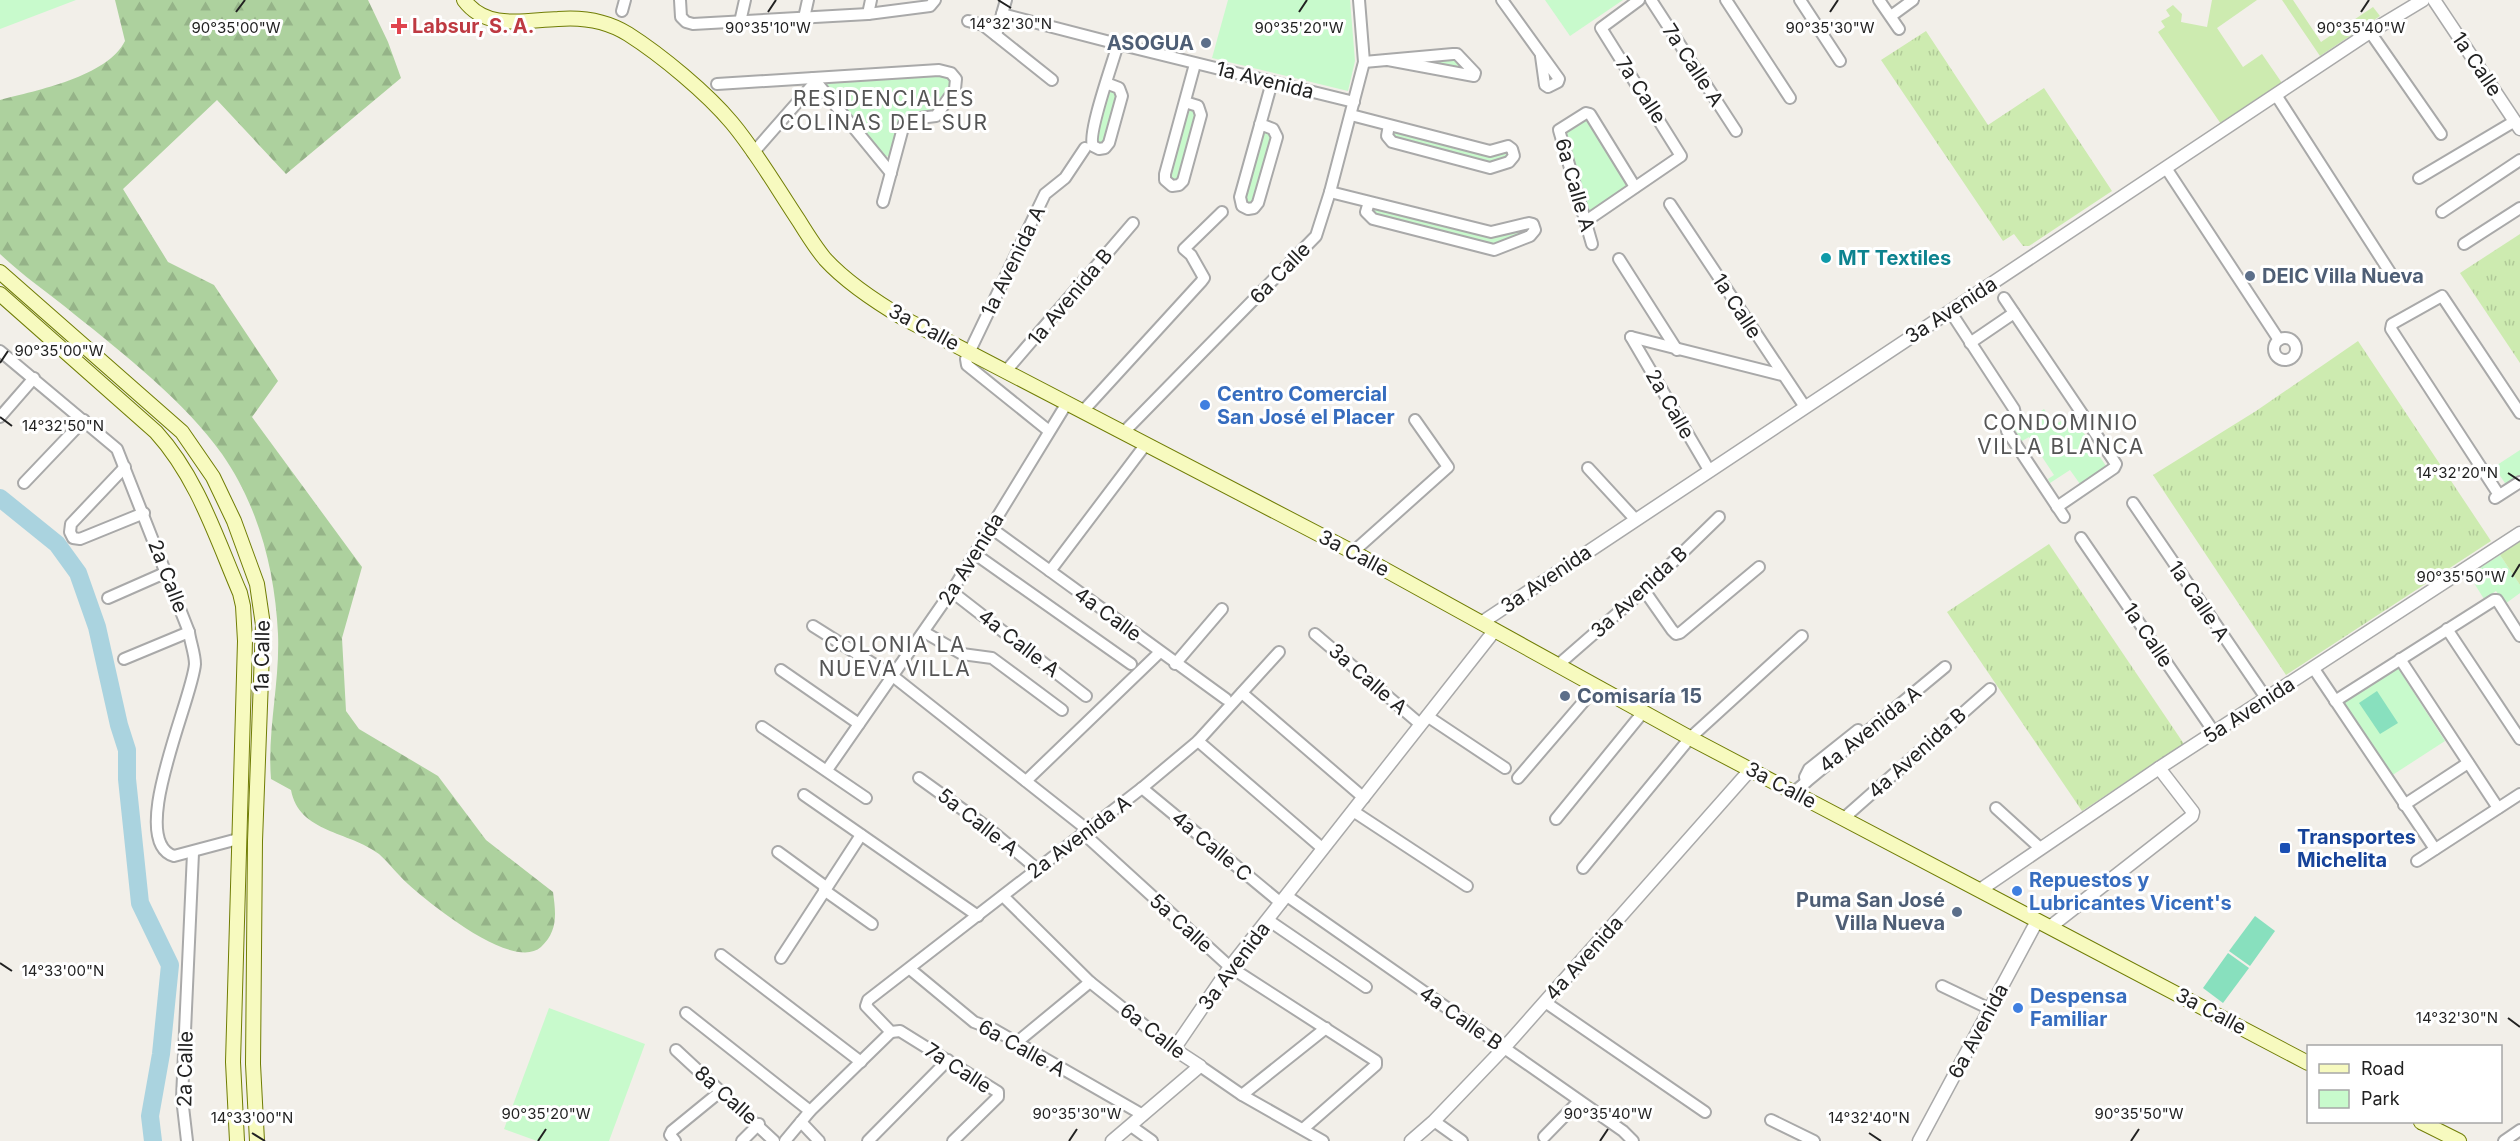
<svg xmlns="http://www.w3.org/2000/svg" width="2520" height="1141" font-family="Inter,sans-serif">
	<defs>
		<pattern id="grass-tufts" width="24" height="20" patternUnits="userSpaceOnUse" patternTransform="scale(1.5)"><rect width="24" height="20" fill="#cdebb0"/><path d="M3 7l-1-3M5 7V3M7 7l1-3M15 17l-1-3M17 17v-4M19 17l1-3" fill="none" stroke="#b0c997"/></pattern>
		<pattern id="forest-firs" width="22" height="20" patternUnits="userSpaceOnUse" patternTransform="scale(1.5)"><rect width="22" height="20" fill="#add19e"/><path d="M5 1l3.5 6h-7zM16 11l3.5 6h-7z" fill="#95b388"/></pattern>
	</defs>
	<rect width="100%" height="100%" fill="#f2efe9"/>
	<g fill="url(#grass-tufts)">
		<polygon points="1926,31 1988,125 2044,88 2112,191 2029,246 2023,246 2014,234 2003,241 1881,60"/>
		<polygon points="2520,234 2520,363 2460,273"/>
		<polygon points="2358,341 2491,541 2286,675 2153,475 2256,411"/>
		<polygon points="2049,544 2184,744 2082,811 1947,612"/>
	</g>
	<path fill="url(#forest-firs)" d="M115 0H368L388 42 401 78 286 174 217 100 123 189 168 262 214 285 278 381 252 417 362 567 342 638 346 711 359 729 438 776 486 840 553 892C556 914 558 931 541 947 513 972 429 903 408 884 397 874 389 863 379 854 349 831 299 833 291 790L271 779C267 731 280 683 278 634 275 571 259 507 222 454 186 403 123 353 74 314 50 294 23 276 0 254V100C37 90 107 77 125 41Z"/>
	<g fill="#c8facc">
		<polygon points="0,0 76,0 0,29"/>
		<polygon points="1228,0 1350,0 1355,61 1348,91 1212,58"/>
		<polygon points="1545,0 1623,0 1570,36"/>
		<polygon points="1453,54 1475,73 1388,60"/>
		<polygon points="941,75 947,76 951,81 951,90 932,112 902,118 891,157 880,155 825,85 829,81"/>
		<polygon points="1106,83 1121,90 1102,149 1091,136"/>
		<polygon points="1185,102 1198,106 1179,185 1165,174"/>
		<polygon points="1586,113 1635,187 1586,221 1561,128"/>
		<polygon points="1260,124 1275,132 1251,209 1240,197"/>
		<polygon points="1389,125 1490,151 1505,146 1514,154 1490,168 1392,142"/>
		<polygon points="1369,202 1491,232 1529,223 1535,229 1494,250 1373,219"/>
		<polygon points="2044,409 2055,425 2071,414 2106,466 2080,484 2070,470 2050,483 2048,479 2054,475 2029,437 2022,441 2014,429"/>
		<polygon points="2520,450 2520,477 2507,486 2494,467"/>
		<polygon points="2500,555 2520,585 2520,593 2505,604 2496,591 2484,599 2469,575"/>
		<polygon points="2398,668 2445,741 2391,776 2343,703"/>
		<polygon points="549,1008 645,1044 609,1141 537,1141 504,1129"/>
	</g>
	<g fill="#cdebb0">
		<polygon points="2212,0 2257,0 2217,28 2243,67 2262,54 2282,83 2221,124 2158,32 2165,27 2161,21 2170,16 2166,10 2173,5 2182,14 2181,22 2207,27"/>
		<polygon points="2282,0 2293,0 2321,42 2373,7 2380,16 2320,56"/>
		<polygon points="2520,539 2520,585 2500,555"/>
	</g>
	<g fill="#88e0be">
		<polygon points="2377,691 2398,723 2380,734 2359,703"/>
		<polygon points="2255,916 2275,931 2250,966 2229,951"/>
		<polygon points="2228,953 2249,968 2223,1003 2203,988"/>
	</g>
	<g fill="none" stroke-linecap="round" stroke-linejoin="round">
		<polyline stroke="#aad3df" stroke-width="18" points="0,498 57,544 78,573 97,627 119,725 127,750 127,779 140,903 170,965 161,1054 150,1116 153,1141"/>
		<g stroke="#a9a9a9" stroke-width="14">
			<g id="minor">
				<polyline points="680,0 681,17 686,22 693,24 868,14 930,6 935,0"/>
				<polyline points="1502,0 1559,79 1558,82 1548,87 1545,85 1541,56"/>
				<polyline points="1651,0 1736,131"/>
				<polyline points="1726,0 1790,98"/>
				<polyline points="1800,0 1840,61"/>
				<polyline points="1879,0 1899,29"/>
				<polyline points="622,11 625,0"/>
				<polyline points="868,14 871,0"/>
				<polyline points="1002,14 1118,44 1354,102"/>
				<polyline points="1891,16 1913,0"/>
				<polyline points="804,18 808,0"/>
				<polyline points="968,21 983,25 1052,80"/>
				<polyline points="740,22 745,0"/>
				<polyline points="2370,32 2441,134"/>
				<polyline points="996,35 1006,0"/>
				<polyline points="1364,62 1453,54 1457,54 1475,73 1474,76 1388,60"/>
				<polyline points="813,78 891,173"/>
				<path d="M1106 83 1119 88 1122 96 1109 143 1105 148 1099 149 1093 146C1087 134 1113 62 1118 44"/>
				<polyline points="717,84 939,70 951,73 956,79 955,89 936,116 912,119 904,124 883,202"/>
				<polyline points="2276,95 2393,277"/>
				<polyline points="1185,102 1198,106 1201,115 1183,181 1179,185 1172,186 1165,180 1165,174 1195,64"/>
				<polyline points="1351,115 1490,151 1508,146 1512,149 1514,156 1509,162 1490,168 1392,142 1387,136 1389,125"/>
				<polyline points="1260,124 1273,129 1277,137 1258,203 1254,208 1248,209 1242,206 1240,197 1272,82"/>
				<polyline points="753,153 816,81"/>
				<polyline points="2166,168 2279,340"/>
				<polyline points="2419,178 2515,121"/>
				<polyline points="1330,192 1491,232 1529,223 1533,224 1535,230 1530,236 1494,250 1373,219 1366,212 1369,202"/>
				<polyline points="1670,204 1805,407"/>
				<polyline points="2442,212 2520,160"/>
				<polyline points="1586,221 1681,156 1601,28 1639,0"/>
				<polyline points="1592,244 1559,130 1586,113 1590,114 1635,187"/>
				<polyline points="2464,244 2520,208"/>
				<polyline points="1619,259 1677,350"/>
				<polyline points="2004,298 2116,464 2114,468 2057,507"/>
				<polyline points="1950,311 2014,409 2015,414 2007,424 2007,431 2064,517"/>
				<polyline points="1631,337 1782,375"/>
				<polyline points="1631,337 1709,470"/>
				<circle cx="2285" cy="349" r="11"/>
				<polyline points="1970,343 2014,313"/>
				<path d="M0 351 117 449 189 632C190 641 195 654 195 664 193 698 126 841 174 856L238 839"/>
				<polyline points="1006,371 1133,223"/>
				<polyline points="1084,410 1201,282 1204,278 1191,255 1184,249 1222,212"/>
				<polyline points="0,417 34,378"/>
				<polyline points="1049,431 967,365 966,359 1045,194 1065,178 1085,148"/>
				<polyline points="1124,432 1316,236 1330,192 1364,62 1359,0"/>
				<polyline points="125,467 71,524 70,532 73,538 80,539 144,513"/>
				<polyline points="1588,468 1635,519"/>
				<polyline points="24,483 84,420"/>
				<polyline points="2499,495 2391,329 2392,324 2442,296 2520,413"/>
				<polyline points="2495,498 2520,482"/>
				<polyline points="2133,503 2266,698"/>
				<polyline points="991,528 1226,699"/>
				<polyline points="2081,538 2214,732"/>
				<polyline points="1353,552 1448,467 1415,420"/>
				<polyline points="975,554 1131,664"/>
				<polyline points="1050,571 1146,444"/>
				<polyline points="1644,590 1672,630 1676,634 1680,633 1759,567"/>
				<polyline points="951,591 1086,696"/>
				<polyline points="108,598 167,572"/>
				<polyline points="813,626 894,677 1089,831"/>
				<polyline points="2447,629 2520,739"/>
				<polyline points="924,632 962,654 992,658 1062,710"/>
				<polyline points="1315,634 1420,724"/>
				<polyline points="124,659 189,632"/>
				<polyline points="2400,659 2498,808"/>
				<polyline points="1175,664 1222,609"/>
				<polyline points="1558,665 1644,590 1719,517"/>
				<polyline points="2314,669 2435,849"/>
				<polyline points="781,670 859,724"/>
				<polyline points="1242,693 1364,798"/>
				<polyline points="2335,701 2494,600 2497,600 2520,636"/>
				<polyline points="1427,716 1505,768"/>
				<polyline points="762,727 866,798"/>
				<polyline points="1198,741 1322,848"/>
				<polyline points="827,770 955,586 1067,403"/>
				<polyline points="919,778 987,827 1036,868"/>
				<polyline points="1518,778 1597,686"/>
				<polyline points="1026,781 1160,652"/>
				<polyline points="1806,782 1805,777 1809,769 1858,730"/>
				<polyline points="1142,788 1281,903"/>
				<polyline points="1794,792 1945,667"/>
				<polyline points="804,795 978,916"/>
				<polyline points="2404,805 2468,763"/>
				<polyline points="1996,808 2040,848"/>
				<polyline points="1353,811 1467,886"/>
				<polyline points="1844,818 1990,689"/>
				<polyline points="1556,819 1644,711"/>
				<polyline points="1084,834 1230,967 1376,1061 1376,1065 1303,1129"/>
				<polyline points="778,852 826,887"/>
				<polyline points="2417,861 2520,794"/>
				<polyline points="1583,868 1690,738 1802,636"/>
				<polyline points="824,890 872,924"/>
				<polyline points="1003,896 1090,982 1174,1049"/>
				<polyline points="1287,896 1623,1131 1633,1141"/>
				<polyline points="1268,920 1366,987"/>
				<polyline points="721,955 861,1062"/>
				<polyline points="781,958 861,835"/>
				<polyline points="910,969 974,1022 995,1030 1143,1115"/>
				<polyline points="1942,986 1990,1009"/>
				<polyline points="1545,1002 1705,1112"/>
				<polyline points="686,1013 810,1111"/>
				<polyline points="1016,1043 1090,982"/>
				<polyline points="676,1050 774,1141"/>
				<polyline points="1200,1066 1242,1095 1323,1141"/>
				<polyline points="1242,1095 1326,1028"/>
				<polyline points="1771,1120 1814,1141"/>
				<polyline points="1434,1121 1462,1141"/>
				<polyline points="801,1122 819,1141"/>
				<polyline points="1131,1126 1152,1141"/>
				<polyline points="1544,1137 1579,1101"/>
				<polyline points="187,1141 182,1098 193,853"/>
				<polyline points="675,1141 670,1135 672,1131 721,1091"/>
				<polyline points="742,1141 759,1124"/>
				<polyline points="785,1141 810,1111 891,1032"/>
				<polyline points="868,1141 948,1060"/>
				<polyline points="953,1141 998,1097 998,1092 900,1031 891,1032 866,1006 868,1000 1142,788 1198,741 1279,652"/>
				<polyline points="2504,1141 2520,1130"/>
			</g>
		</g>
		<g stroke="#a9a9a9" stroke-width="15">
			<g id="tertiary">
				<polyline points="2434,0 2520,129"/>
				<polyline points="1481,623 2370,32 2423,0"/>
				<polyline points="1980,890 2159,768 2520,533"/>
				<polyline points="2050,927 2192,816 2193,812 2159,768"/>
				<polyline points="1112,1141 1200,1066 1174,1049 1230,967 1495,630"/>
				<polyline points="1411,1141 1434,1121 1504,1048 1751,769"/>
				<polyline points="1919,1141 2037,921"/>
			</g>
		</g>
		<g stroke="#707d05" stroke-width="16">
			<g id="secondary">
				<path d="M464 0C487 31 525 20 558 19 582 17 607 21 628 34 661 55 707 93 732 123 757 153 777 188 799 221 807 234 815 247 825 259 847 283 876 302 905 319L1353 552 1690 738 2308 1063"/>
				<polyline points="0,272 182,432 213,477 234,521 257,584 263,625 255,841 253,1064 257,1141"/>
				<path d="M0 294 156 432C197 477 216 537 240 593L243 606 245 641 233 1062 237 1141"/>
				<polyline points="2421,1122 2459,1141"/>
			</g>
		</g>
		<use href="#minor" stroke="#fff" stroke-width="10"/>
		<use href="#tertiary" stroke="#fff" stroke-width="12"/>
		<use href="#secondary" stroke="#f7fabf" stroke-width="14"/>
	</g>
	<path fill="none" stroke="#222" stroke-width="2" d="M998 0 1011 8M236 12 245 0M768 12 776 0M1299 12 1307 0M1830 12 1838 0M2361 12 2369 0M0 363 8 351M0 417 12 426M2508 473 2520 481M2512 577 2520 564M0 963 12 971M2508 1018 2520 1027M252 1133 265 1141M1869 1133 1881 1141M538 1141 546 1129M1069 1141 1077 1129M1600 1141 1608 1129M2131 1141 2139 1129"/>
	<path fill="#e0444e" stroke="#fff" stroke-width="2" d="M396 17h6v6h6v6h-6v6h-6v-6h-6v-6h6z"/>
	<g fill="#5c6f8a" stroke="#fff" stroke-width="2">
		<circle cx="1206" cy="43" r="6"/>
		<circle cx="2250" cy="276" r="6"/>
		<circle cx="1565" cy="696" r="6"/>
		<circle cx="1957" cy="912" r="6"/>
	</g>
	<circle fill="#0f9aa8" stroke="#fff" stroke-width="2" cx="1826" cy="258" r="6"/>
	<g fill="#3f7fe0" stroke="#fff" stroke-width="2">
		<circle cx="1205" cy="405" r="6"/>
		<circle cx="2017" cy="891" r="6"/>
		<circle cx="2018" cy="1008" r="6"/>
	</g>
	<rect fill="#1a4fb4" stroke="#fff" stroke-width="2" x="2279" y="842" width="12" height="12" rx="3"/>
	<g text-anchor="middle" stroke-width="6" stroke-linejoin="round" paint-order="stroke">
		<g font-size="20" font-weight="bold" fill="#be3a42" stroke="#fff" text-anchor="start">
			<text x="412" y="33">Labsur, S. A.</text>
		</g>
		<g font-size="20" font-weight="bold" fill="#4e5e75" stroke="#fff" text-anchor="end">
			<text x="1194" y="50">ASOGUA</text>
			<text x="2262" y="283" text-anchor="start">DEIC Villa Nueva</text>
			<text x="1577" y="703" text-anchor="start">Comisaría 15</text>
			<text x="1945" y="907">Puma San José<tspan x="1945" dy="23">Villa Nueva</tspan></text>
		</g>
		<g font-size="20" fill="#222" stroke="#fff">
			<text transform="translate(2477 64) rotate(56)" y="7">1a Calle</text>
			<text transform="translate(1693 65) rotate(57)" y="7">7a Calle A</text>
			<text transform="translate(1265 80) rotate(14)" y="7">1a Avenida</text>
			<text transform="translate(1641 90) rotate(57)" y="7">7a Calle</text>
			<text transform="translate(1575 185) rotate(74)" y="7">6a Calle A</text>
			<text transform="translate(1013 261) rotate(-64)" y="7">1a Avenida A</text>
			<text transform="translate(1280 273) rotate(-46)" y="7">6a Calle</text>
			<text transform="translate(1070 297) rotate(-50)" y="7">1a Avenida B</text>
			<text transform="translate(1737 306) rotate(57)" y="7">1a Calle</text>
			<text transform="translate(1951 310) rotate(-33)" y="7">3a Avenida</text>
			<text transform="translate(924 327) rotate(28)" y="7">3a Calle</text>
			<text transform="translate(1670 404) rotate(60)" y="7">2a Calle</text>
			<text transform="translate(1354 553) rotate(28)" y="7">3a Calle</text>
			<text transform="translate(971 559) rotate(-58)" y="7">2a Avenida</text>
			<text transform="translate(168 576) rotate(69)" y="7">2a Calle</text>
			<text transform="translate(1546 579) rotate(-34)" y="7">3a Avenida</text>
			<text transform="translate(1639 592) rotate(-43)" y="7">3a Avenida B</text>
			<text transform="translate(2199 601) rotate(56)" y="7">1a Calle A</text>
			<text transform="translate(1108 614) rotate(36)" y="7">4a Calle</text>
			<text transform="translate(2148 635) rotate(56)" y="7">1a Calle</text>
			<text transform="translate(1019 643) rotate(38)" y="7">4a Calle A</text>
			<text transform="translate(262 656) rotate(-89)" y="7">1a Calle</text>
			<text transform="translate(1368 679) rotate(41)" y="7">3a Calle A</text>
			<text transform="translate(2249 710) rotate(-33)" y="7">5a Avenida</text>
			<text transform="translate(1870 729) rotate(-39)" y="7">4a Avenida A</text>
			<text transform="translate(1917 753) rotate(-42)" y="7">4a Avenida B</text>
			<text transform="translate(1781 785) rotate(28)" y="7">3a Calle</text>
			<text transform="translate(978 822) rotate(38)" y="7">5a Calle A</text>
			<text transform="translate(1079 837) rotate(-37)" y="7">2a Avenida A</text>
			<text transform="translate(1212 846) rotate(40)" y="7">4a Calle C</text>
			<text transform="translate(1181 923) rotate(42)" y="7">5a Calle</text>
			<text transform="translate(1584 958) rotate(-48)" y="7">4a Avenida</text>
			<text transform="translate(1234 966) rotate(-53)" y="7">3a Avenida</text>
			<text transform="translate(2211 1011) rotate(28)" y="7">3a Calle</text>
			<text transform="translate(1461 1018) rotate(35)" y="7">4a Calle B</text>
			<text transform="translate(1153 1031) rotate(38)" y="7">6a Calle</text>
			<text transform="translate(1978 1031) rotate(-62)" y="7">6a Avenida</text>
			<text transform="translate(1022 1048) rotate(29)" y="7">6a Calle A</text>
			<text transform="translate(958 1068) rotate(33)" y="7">7a Calle</text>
			<text transform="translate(185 1069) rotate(-89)" y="7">2a Calle</text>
			<text transform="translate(726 1095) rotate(42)" y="7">8a Calle</text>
		</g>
		<g font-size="20" font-weight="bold" fill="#0d838f" stroke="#fff" text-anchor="start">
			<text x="1838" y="265">MT Textiles</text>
		</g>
		<g font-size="20" font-weight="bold" fill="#366cbe" stroke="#fff" text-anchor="start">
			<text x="1217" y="401">Centro Comercial<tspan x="1217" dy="23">San José el Placer</tspan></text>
			<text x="2029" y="887">Repuestos y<tspan x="2029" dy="23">Lubricantes Vicent's</tspan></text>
			<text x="2030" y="1003">Despensa<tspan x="2030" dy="23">Familiar</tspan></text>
		</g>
		<g font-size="20" font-weight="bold" fill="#164399" stroke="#fff" text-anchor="start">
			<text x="2297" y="844">Transportes<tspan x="2297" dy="23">Michelita</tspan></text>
		</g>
		<g font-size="21" letter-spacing="1.5" fill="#555" stroke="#fff">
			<text x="884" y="106">RESIDENCIALES<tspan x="884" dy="24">COLINAS DEL SUR</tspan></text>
			<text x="2061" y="430">CONDOMINIO<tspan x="2061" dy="24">VILLA BLANCA</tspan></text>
			<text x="895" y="652">COLONIA LA<tspan x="895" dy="24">NUEVA VILLA</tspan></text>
		</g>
	</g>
	<g font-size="15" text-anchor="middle" fill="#222" stroke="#fff" stroke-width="6" stroke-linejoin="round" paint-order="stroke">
		<text x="1011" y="29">14°32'30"N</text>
		<text x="236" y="33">90°35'00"W</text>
		<text x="768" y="33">90°35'10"W</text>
		<text x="1299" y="33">90°35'20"W</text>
		<text x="1830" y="33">90°35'30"W</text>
		<text x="2361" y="33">90°35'40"W</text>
		<text x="59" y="356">90°35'00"W</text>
		<text x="63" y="431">14°32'50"N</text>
		<text x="2457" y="478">14°32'20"N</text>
		<text x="2461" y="582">90°35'50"W</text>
		<text x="63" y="976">14°33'00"N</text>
		<text x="2457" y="1023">14°32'30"N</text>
		<text x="546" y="1119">90°35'20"W</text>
		<text x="1077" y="1119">90°35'30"W</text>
		<text x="1608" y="1119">90°35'40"W</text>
		<text x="2139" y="1119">90°35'50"W</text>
		<text x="252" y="1123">14°33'00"N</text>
		<text x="1869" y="1123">14°32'40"N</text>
	</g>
	<rect x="2307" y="1045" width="195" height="78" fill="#ffffff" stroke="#a7a7a7" stroke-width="1.5"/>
	<rect x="2319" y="1064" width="30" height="9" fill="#f7fabf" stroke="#a7a7a7" stroke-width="1.5"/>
	<text x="2361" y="1075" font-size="18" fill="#222222">Road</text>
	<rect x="2319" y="1090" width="30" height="18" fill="#c8facc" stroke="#a7a7a7" stroke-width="1.5"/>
	<text x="2361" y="1105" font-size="18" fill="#222222">Park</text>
</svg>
